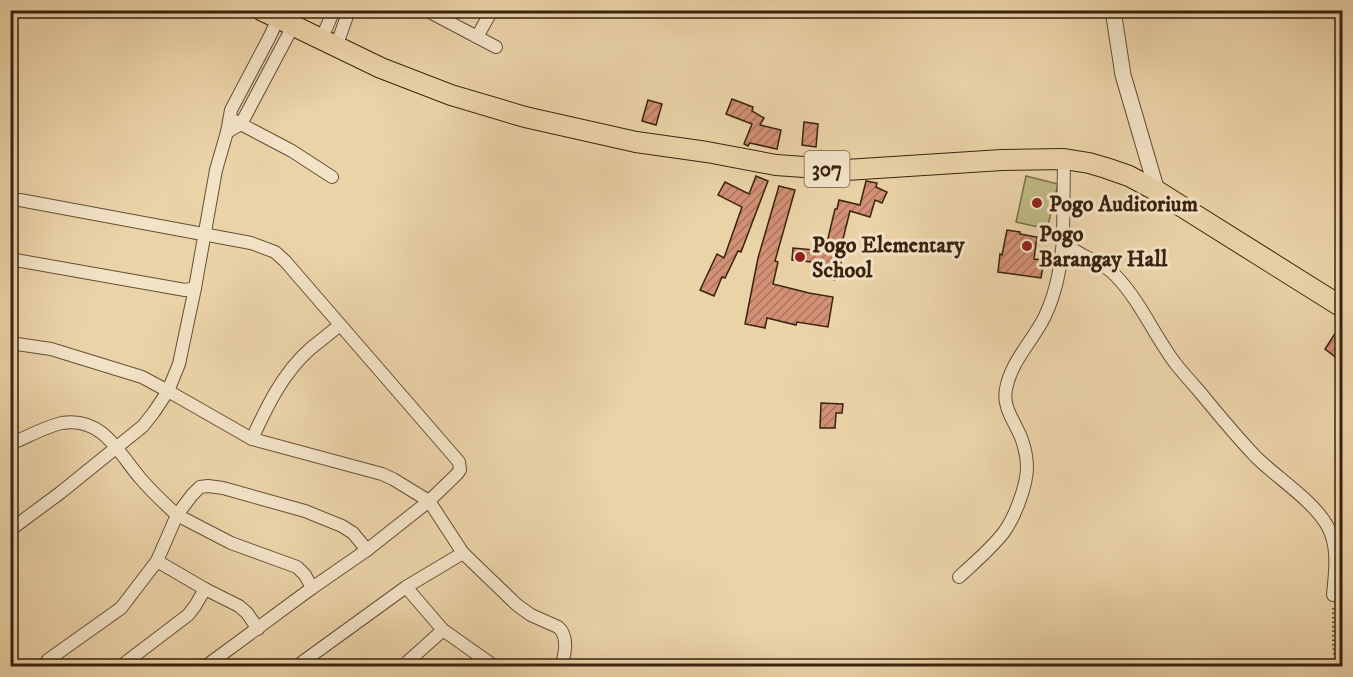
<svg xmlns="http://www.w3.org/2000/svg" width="1353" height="677" font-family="'IM FELL DW Pica',serif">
	<defs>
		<pattern id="building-hatch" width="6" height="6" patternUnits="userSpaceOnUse" patternTransform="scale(1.5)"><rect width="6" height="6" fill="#d39075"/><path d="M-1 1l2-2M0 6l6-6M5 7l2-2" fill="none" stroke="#ac755e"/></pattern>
	</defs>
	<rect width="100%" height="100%" fill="#ebd3a8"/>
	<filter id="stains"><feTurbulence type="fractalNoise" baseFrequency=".00333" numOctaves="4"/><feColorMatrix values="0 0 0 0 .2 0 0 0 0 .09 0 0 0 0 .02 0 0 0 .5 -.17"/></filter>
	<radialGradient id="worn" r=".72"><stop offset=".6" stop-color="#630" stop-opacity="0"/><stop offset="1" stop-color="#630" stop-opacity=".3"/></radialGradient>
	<polygon fill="#beba83" stroke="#7c6e48" stroke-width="1.5" points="1026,176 1058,184 1047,229 1016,222"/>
	<g fill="url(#building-hatch)" stroke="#39230e" stroke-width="1.5">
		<polygon points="732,99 753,107 752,111 764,118 760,125 781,130 777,149 750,143 748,146 744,144 752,124 726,114"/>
		<polygon points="648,100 662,104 656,125 642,121"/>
		<polygon points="804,122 818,124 816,147 802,145"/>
		<polygon points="756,176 768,181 741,252 738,251 725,278 722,277 714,296 700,290 717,254 724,258 742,207 718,195 725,182 749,194"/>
		<polygon points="866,181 877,183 876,187 887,192 882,203 875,200 870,217 850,211 842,243 844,243 840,269 838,269 835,280 828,278 830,268 823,266 823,263 792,260 793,248 825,251 835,209 837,209 839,200 860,205"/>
		<polygon points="779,186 795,190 775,261 778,262 773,284 809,293 833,297 828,327 797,322 796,325 767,318 765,328 745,324 758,258"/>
		<polygon points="1007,230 1020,232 1020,234 1037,237 1034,259 1044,260 1041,278 998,272 1000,254 1002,255"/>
		<polygon points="1342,326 1342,362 1325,349 1334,335"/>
		<polygon points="821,403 843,404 842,413 836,413 835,428 820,428"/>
	</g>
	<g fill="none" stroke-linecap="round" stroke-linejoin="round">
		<g stroke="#664f34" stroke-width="14">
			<g id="minor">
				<polyline points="426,10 496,47"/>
				<polyline points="477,37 492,10"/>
				<polyline points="321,40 334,10"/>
				<polyline points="336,47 347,16 347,10"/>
				<polyline points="235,121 292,151 332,177"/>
				<polyline points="227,132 241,124 293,26"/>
				<path d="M1064 159 1063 241C1078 258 1101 259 1116 276 1140 301 1154 335 1175 363 1183 373 1191 382 1199 391 1217 413 1236 436 1256 457 1277 478 1314 501 1328 527 1339 548 1335 573 1333 595"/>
				<polyline points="10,201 20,200 251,243 275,252 285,261 459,462 460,470 457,474 429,501 367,550 312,588 206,666"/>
				<polyline points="10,259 185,290 195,288"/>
				<path d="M10 343 51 349 142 377 168 391 252 439 382 474 393 479 429 501 463 553 517 605 531 615 558 627C569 636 565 655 561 666"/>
				<path d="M252 439C267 406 283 373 310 349 320 341 330 333 340 325"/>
				<path d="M10 444C25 438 47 426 62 423 103 416 119 454 141 479 152 492 165 504 177 515L157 561 121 608 48 660 44 666"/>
				<polyline points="10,530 60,493 143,426 154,412 168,391 179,364 195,288 216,170 227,132 231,110 269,38 278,19"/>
				<polyline points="157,561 205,589 239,606 247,613 258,629"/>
				<path d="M959 577C974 563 992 548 1004 532 1015 517 1027 485 1027 467 1027 458 1025 449 1022 440 1016 423 1002 408 1006 389 1011 361 1033 341 1045 316 1057 290 1060 269 1063 241"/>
				<polyline points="406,587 443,630 494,666"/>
				<polyline points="312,588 305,575 297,567 231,543 177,515 192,495 200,487 208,486 223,488 305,511 342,526 353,533 367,550"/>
				<polyline points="121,666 188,615 195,606 205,589"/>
				<polyline points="297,666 406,587 463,553"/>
				<polyline points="403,666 443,630"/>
			</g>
		</g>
		<g stroke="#664f34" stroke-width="17">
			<polyline id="tertiary" points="1113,10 1123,75 1157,191"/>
		</g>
		<g stroke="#39230e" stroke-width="22">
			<polyline id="primary" points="261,10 381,68 451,95 525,117 636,142 707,152 776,165 846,170 1002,160 1064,159 1089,163 1106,168 1129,176 1157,191 1342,307"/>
		</g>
		<polyline stroke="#39230e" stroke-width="1.5" stroke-dasharray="1.5 3" stroke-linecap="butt" points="1333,608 1333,646 1336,666"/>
		<use href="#minor" stroke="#f2e2c6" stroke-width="12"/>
		<use href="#tertiary" stroke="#f2e2c6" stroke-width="15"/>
		<use href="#primary" stroke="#ebd3a8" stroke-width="20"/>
	</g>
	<g fill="#8f2418" stroke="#f2e2c6" stroke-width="2">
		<circle cx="1037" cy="203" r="6"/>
		<circle cx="1027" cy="246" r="6"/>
		<circle cx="800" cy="257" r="6"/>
	</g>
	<g text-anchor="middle" stroke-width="6" stroke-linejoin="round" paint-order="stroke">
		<rect fill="#f2e2c6" stroke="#705c45" stroke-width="1.5" x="804.5" y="151" width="45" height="36" rx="4.5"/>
		<g font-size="21" font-weight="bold" fill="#39230e">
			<text x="827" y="176">307</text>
		</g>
		<g font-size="22" font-weight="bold" fill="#39230e" stroke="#f2e2c6" text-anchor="start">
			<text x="1049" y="211">Pogo Auditorium</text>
			<text x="1039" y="241">Pogo<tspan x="1039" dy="25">Barangay Hall</tspan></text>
			<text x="812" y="252">Pogo Elementary<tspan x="812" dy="25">School</tspan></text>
		</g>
	</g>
	<rect width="1353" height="677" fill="none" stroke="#ebd3a8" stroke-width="36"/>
	<rect x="12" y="12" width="1329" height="653" fill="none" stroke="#39230e" stroke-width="3"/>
	<rect x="18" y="18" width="1317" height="641" fill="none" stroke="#39230e" stroke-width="1.5"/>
	<rect width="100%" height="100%" filter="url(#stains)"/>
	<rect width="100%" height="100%" fill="url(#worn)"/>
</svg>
